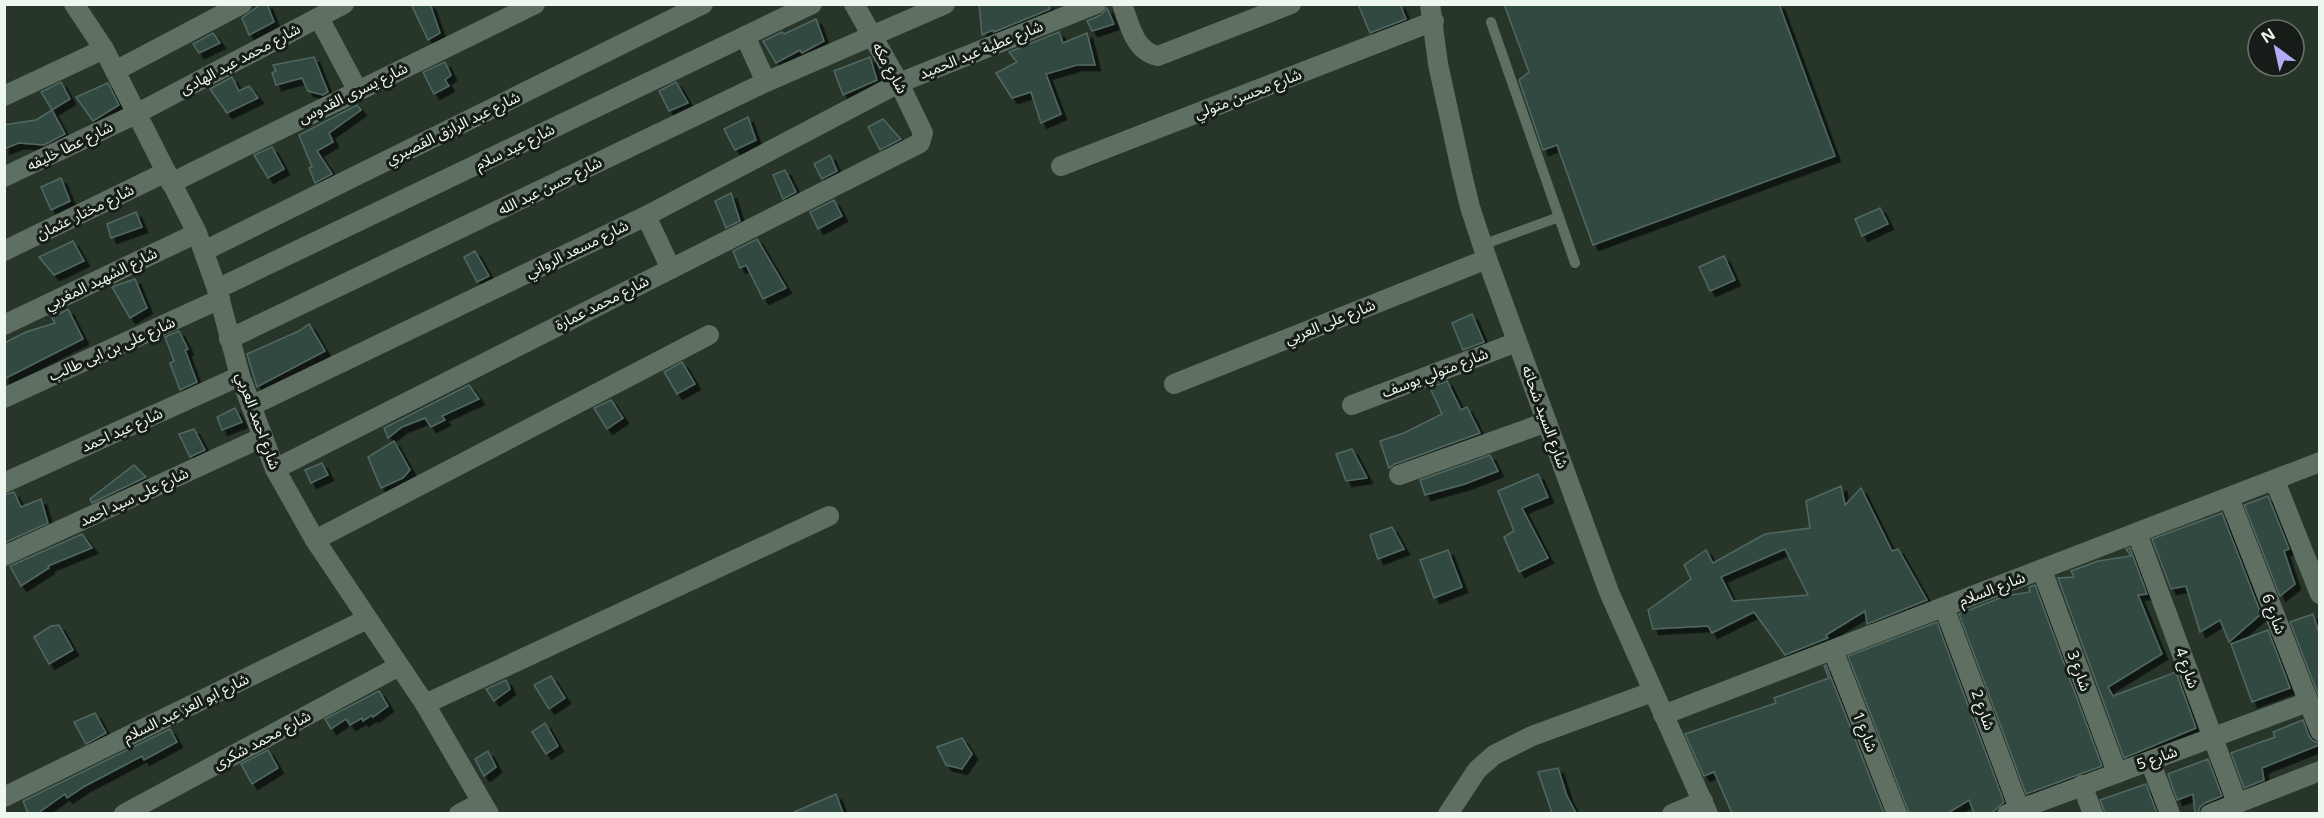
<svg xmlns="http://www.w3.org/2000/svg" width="2324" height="818" font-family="'Noto Sans','Noto Sans Arabic',sans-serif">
	<defs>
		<filter id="shadow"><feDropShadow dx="5.5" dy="5.5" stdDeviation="0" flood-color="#0009"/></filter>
	</defs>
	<rect width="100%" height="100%" fill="#28362a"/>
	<g fill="#334943" stroke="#516862" stroke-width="1.5" fill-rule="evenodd" filter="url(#shadow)">
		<polygon points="261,4 267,4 274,22 249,35 242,18"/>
		<polygon points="411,4 430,4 440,33 428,40"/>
		<polygon points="979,4 1048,4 1050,9 994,32 993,30 982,35"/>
		<polygon points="1358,4 1400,4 1406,19 1370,33"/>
		<polygon points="1504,4 1779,4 1835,156 1593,245 1557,145 1543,150 1519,80 1529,72"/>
		<polygon points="1107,8 1114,24 1092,31 1087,21 1101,15"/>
		<polygon points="816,19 824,41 802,53 800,50 776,63 763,41 782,32 784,34"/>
		<polygon points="1059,32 1063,43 1087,33 1095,65 1077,65 1046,74 1061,114 1041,123 1031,92 1012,98 996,73 1017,62 1009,52"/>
		<polygon points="213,33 220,43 199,53 193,44"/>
		<polygon points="314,57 328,92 323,95 308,91 302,78 276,85 272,73 276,71 273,65"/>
		<polygon points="870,57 877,80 843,95 834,71"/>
		<polygon points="445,62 451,75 445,80 449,86 434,94 423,72"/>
		<polygon points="232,77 239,91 249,86 258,98 227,113 210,89"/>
		<polygon points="61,82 70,99 52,110 41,92"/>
		<polygon points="676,82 688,103 669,111 659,91"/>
		<polygon points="108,83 119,105 93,121 76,97"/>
		<polygon points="357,105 361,110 329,133 333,142 317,151 332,174 315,183 309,168 312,167 299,135"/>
		<polygon points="52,110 65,134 44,145 19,143 4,149 4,125 36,120"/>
		<polygon points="748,117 756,140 735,150 724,129"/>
		<polygon points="883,119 901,139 880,150 868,127"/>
		<polygon points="272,147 284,169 268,178 254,155"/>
		<polygon points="830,155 837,171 822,179 814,164"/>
		<polygon points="785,170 796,192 783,199 773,175"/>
		<polygon points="61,178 70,201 51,210 41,187"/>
		<polygon points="731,193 740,221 726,228 715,201"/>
		<polygon points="834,200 842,216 818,229 810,212"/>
		<polygon points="1880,208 1888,224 1862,236 1855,219"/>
		<polygon points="136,212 142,227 111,238 107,224"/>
		<polygon points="757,239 786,288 763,299 746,265 740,268 733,251"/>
		<polygon points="73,241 84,261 54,275 39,257"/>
		<polygon points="475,251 489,276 477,282 464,257"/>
		<polygon points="1724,256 1735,280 1710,291 1699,267"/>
		<polygon points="135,279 147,308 130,318 112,287"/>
		<polygon points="68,309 83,339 4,379 4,343 26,332 55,323 52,318"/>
		<polygon points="1472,314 1484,342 1463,350 1452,323"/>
		<polygon points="309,324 325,351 257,387 247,354 299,331"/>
		<polygon points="179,331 188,349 185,350 197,382 180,390 170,363 174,361 165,337"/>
		<polygon points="682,362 695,384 677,394 664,372"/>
		<polygon points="1447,381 1461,410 1467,407 1480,433 1395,464 1389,468 1380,441 1404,433 1442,414 1430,388"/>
		<polygon points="469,385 479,399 442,416 445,420 431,427 425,418 402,427 388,438 384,428"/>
		<polygon points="611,400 623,418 607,429 594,408"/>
		<polygon points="235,408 242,422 222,430 217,417"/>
		<polygon points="194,429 205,450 190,457 179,434"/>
		<polygon points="394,441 410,470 403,478 381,488 368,457"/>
		<polygon points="1352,449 1367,478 1346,481 1336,454"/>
		<polygon points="1490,455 1498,471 1465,484 1425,495 1420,480"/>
		<polygon points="322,463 328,475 311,483 305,470"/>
		<polygon points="134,465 146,477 92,503 90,499"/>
		<polygon points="1538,474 1548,497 1522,508 1548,558 1519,572 1504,537 1514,531 1498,491"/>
		<path d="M1841 486 1845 505 1861 488 1892 551 1898 549 1927 600 1867 624 1865 611 1826 635 1828 638 1785 655 1754 612 1712 633 1708 626 1653 629 1648 610 1691 579 1684 565 1706 550 1713 563 1765 534 1810 528 1806 501ZM1785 549 1808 595 1733 601 1721 577Z"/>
		<polygon points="14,492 21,507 41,499 48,523 4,543 4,495"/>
		<polygon points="2268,496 2289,549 2284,551 2295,584 2280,596 2244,505"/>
		<polygon points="2222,513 2261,614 2229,642 2220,620 2200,632 2186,586 2171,589 2152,539"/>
		<polygon points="1392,527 1404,549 1378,559 1370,535"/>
		<polygon points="82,534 92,548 48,566 49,568 21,586 10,566"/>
		<polygon points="2130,548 2147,594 2138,595 2162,654 2108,687 2113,696 2176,672 2196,728 2124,758 2058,578 2074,577 2071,571 2098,561 2131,556 2126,549"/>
		<polygon points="1448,550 1462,587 1434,598 1420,560"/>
		<polygon points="2035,585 2102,766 2026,794 1959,614 2005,596 2030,592 2029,587"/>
		<polygon points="2313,614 2319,633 2319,697 2290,622"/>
		<polygon points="1937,622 2004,802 1992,813 1974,813 1969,800 1948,813 1909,813 1848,656"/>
		<polygon points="59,625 73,650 49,664 34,637 51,626"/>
		<polygon points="2268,630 2290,688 2252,702 2231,644"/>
		<polygon points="1826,665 1884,813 1732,813 1714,772 1704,776 1685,734 1776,703 1774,698 1829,678 1824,666"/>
		<polygon points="551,676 565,698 549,709 534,685"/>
		<polygon points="506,680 510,689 494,701 486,689"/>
		<polygon points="379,691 388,706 373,717 372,715 363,721 362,718 350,725 346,719 331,729 325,719"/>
		<polygon points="95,713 106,733 86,744 74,722"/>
		<polygon points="2303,720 2309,736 2313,741 2319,743 2319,745 2262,768 2264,780 2244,788 2231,753 2275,737 2273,732"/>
		<polygon points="545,723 558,746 546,754 532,732"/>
		<polygon points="170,729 177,742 144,760 142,756 85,786 67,798 65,794 38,813 28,813 23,801"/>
		<polygon points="962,738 972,754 962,769 946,765 937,747"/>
		<polygon points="268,750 278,768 252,784 241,764"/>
		<polygon points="488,751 496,767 484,776 475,759"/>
		<polygon points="2208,759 2222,796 2205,803 2200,807 2198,813 2195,813 2193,794 2177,800 2168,774"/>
		<polygon points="1558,768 1567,796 1576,813 1552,813 1538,772"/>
		<polygon points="2146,784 2157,813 2105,813 2100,800"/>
		<polygon points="836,794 843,813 792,813"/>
	</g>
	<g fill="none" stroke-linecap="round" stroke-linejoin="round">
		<g stroke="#5f6f61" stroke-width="10">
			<polyline points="1491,22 1575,263"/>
			<polyline points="1482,245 1559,217"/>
		</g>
		<g stroke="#5f6f61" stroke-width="20">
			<polyline points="74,4 104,49 197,233 217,289 240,376 275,469 315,540 425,704 489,814"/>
			<path d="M1122 4C1130 25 1134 51 1158 56L1291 4"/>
			<polyline points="1430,4 1438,64 1462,174 1470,207 1487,259 1609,592 1708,814"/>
			<polyline points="319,18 358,91"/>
			<polyline points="745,36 766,82"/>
			<polyline points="115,71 242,4"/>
			<polyline points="4,96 104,49"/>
			<polyline points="1061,166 1434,21"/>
			<polyline points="4,177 136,114 344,4"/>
			<polyline points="171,183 535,4"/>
			<polyline points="646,216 671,269"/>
			<polyline points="4,251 166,172"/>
			<polyline points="204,251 703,4"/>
			<polyline points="217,289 812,4"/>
			<polyline points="4,325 197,233"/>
			<polyline points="229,339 766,82 945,4"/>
			<polyline points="1174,384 1487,259"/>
			<polyline points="4,398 220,299"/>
			<polyline points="1352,405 1517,342"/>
			<polyline points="251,406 646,216 899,83 1096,4"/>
			<polyline points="275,469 920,143 923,133 899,83 854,4"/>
			<polyline points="1399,475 1547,422"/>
			<polyline points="2275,481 2320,594"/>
			<polyline points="4,483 240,376"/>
			<polyline points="2229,498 2320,731"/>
			<polyline points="2137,533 2237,803"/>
			<polyline points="315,540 709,335"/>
			<polyline points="4,556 263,437"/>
			<polyline points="2042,570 2117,773"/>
			<polyline points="1944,607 2021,814"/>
			<polyline points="1833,650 1897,814"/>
			<polyline points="425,704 829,516"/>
			<polyline points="1663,715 2320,462"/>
			<polyline points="2150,761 2170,814"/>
			<polyline points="2082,785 2093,814"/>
			<polyline points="4,797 367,619"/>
			<polyline points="124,814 399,666"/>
			<polyline points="459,814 482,802"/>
			<polyline points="1448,814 1477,770 1494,755 1532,736 1652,692"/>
			<polyline points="1672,814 1703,801"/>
			<polyline points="2007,814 2308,702"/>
			<polyline points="2210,814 2320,771"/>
		</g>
	</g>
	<g text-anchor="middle" stroke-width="6" stroke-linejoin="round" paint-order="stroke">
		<g font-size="15" fill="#eef7ef" stroke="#161c17">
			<text transform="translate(981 50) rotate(-22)" y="5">شارع عطية عبد الحميد</text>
			<text transform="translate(240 59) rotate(-28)" y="5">شارع محمد عبد الهادى</text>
			<text transform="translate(890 68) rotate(61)" y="5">شارع مكه</text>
			<text transform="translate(353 93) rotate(-26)" y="5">شارع يسرى القدوس</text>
			<text transform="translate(1248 94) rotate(-21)" y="5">شارع محسن متولي</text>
			<text transform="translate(453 128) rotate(-26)" y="5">شارع عبد الرازق القصيري</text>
			<text transform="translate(70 146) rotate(-26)" y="5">شارع عطا خليفه</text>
			<text transform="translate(515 147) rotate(-26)" y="5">شارع عيد سلام</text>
			<text transform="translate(550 186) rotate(-26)" y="5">شارع حسن عبد الله</text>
			<text transform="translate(85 212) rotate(-26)" y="5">شارع مختار عثمان</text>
			<text transform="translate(577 249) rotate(-26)" y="5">شارع مسعد الرواني</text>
			<text transform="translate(101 279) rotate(-26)" y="5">شارع الشهيد المغربي</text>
			<text transform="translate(602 303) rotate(-27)" y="5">شارع محمد عمارة</text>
			<text transform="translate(1330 322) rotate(-22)" y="5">شارع على العربي</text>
			<text transform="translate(112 349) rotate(-24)" y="5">شارع على بن ابى طالب</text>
			<text transform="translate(1435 373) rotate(-21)" y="5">شارع متولي يوسف</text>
			<text transform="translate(1545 417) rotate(70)" y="5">شارع السيد شحاته</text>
			<text transform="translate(258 421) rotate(70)" y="5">شارع احمد العربي</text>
			<text transform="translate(122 430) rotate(-24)" y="5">شارع عيد احمد</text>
			<text transform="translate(134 497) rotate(-25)" y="5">شارع على سيد احمد</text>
			<text transform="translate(1992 589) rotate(-21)" y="5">شارع السلام</text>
			<text transform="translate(2274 614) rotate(69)" y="5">شارع 6</text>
			<text transform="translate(2187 668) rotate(70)" y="5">شارع 4</text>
			<text transform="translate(2079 671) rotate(70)" y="5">شارع 3</text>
			<text transform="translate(186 708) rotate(-26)" y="5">شارع ابو العز عبد السلام</text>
			<text transform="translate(1983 710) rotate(70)" y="5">شارع 2</text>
			<text transform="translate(1865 732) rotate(68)" y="5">شارع 1</text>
			<text transform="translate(262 740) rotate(-28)" y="5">شارع محمد شكرى</text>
			<text transform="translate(2157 758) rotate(-20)" y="5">شارع 5</text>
		</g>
	</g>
	<rect width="2324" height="818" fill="none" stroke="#eef7ef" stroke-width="12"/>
	<g transform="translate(2276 48) rotate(327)"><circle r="28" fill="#161c17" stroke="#6c746d" stroke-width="1.5"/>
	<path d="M0-4.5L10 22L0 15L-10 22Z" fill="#b3adf9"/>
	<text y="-9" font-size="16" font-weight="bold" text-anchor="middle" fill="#eef7ef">N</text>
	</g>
</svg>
